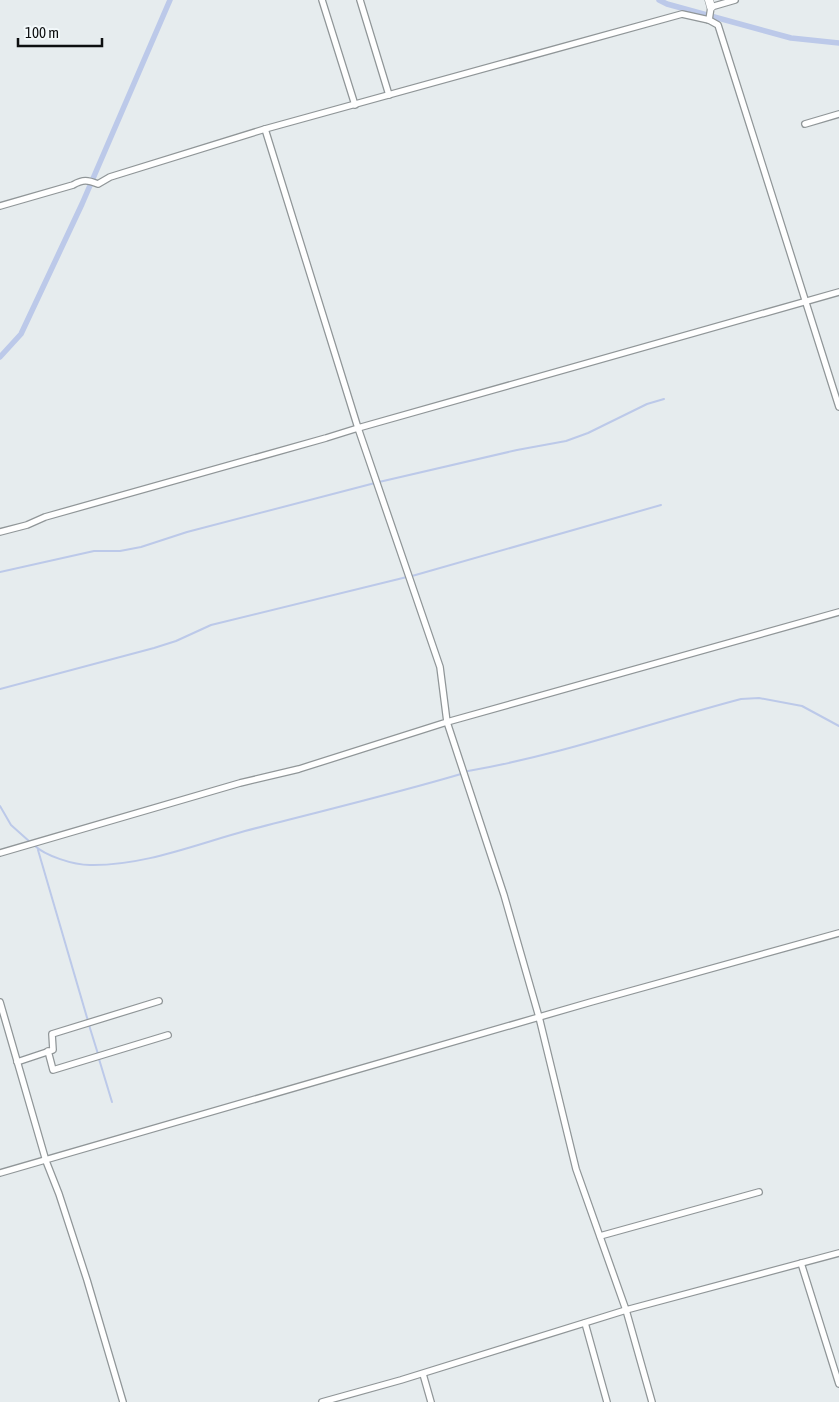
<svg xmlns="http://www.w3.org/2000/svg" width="839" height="1402" font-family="'Asap Condensed',sans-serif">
	<rect width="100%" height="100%" fill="#e6ecee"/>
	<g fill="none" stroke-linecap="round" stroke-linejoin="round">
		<g stroke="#bcc9e9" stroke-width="2">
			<polyline points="379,482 517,450 566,441 588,433 647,404 664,399"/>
			<polyline points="0,572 94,551 120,551 141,547 187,532 375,483"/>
			<polyline points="412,576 661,505"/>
			<polyline points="0,689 154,648 176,641 211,625 407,577"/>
			<path d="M468 771C561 755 650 723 741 699L759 698 802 706 839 726"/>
			<polyline points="0,806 11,825 30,842"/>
			<path d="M34 845C45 856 74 865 90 865 143 866 194 845 245 831 317 812 390 795 461 774"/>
			<polyline points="38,850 88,1021"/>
			<polyline points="89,1025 98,1054"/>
			<polyline points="99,1059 112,1102"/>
		</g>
		<g stroke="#bcc9e9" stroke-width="5.5">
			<polyline points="659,0 667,4 791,38 839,43"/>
			<polyline points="0,357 21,334 82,204 170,0"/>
		</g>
		<g stroke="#909698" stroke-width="8">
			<g id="street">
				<polyline points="322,0 355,105"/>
				<polyline points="360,0 389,95"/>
				<polyline points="709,20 711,7 735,0"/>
				<polyline points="805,124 839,114"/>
				<polyline points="265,129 358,428 839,292"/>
				<path d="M0 206 73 185C83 179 88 180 98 184L110 177 265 129 682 14 709 20 718 25 839 407"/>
				<polyline points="0,532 27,525 45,517 326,438 358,428 440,667 447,722 299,769 240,783 0,853"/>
				<polyline points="839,612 447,722 504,895 539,1017 576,1169 626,1310 839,1253"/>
				<polyline points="0,1002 46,1161 59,1194 87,1280 123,1402"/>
				<polyline points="48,1051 53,1070 168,1035"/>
				<polyline points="17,1062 53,1050 52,1034 159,1001"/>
				<polyline points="0,1173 591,1002 839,933"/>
				<polyline points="600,1236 759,1192"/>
				<polyline points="801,1263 839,1384"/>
				<polyline points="585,1323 607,1402"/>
				<polyline points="423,1374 431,1402"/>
				<polyline points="322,1402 401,1380 626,1310 652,1402"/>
			</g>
		</g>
		<g stroke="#909698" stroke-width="9">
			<polyline id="secondary" points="709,0 711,7"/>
		</g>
		<use href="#street" stroke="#fff" stroke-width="5.5"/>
		<use href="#secondary" stroke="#fff" stroke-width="8"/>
	</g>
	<path d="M18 38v8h84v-8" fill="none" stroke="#0d0f10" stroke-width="2.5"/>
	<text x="25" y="38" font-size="15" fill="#0d0f10" stroke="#f3f9fb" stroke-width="4" paint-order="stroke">100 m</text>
</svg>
